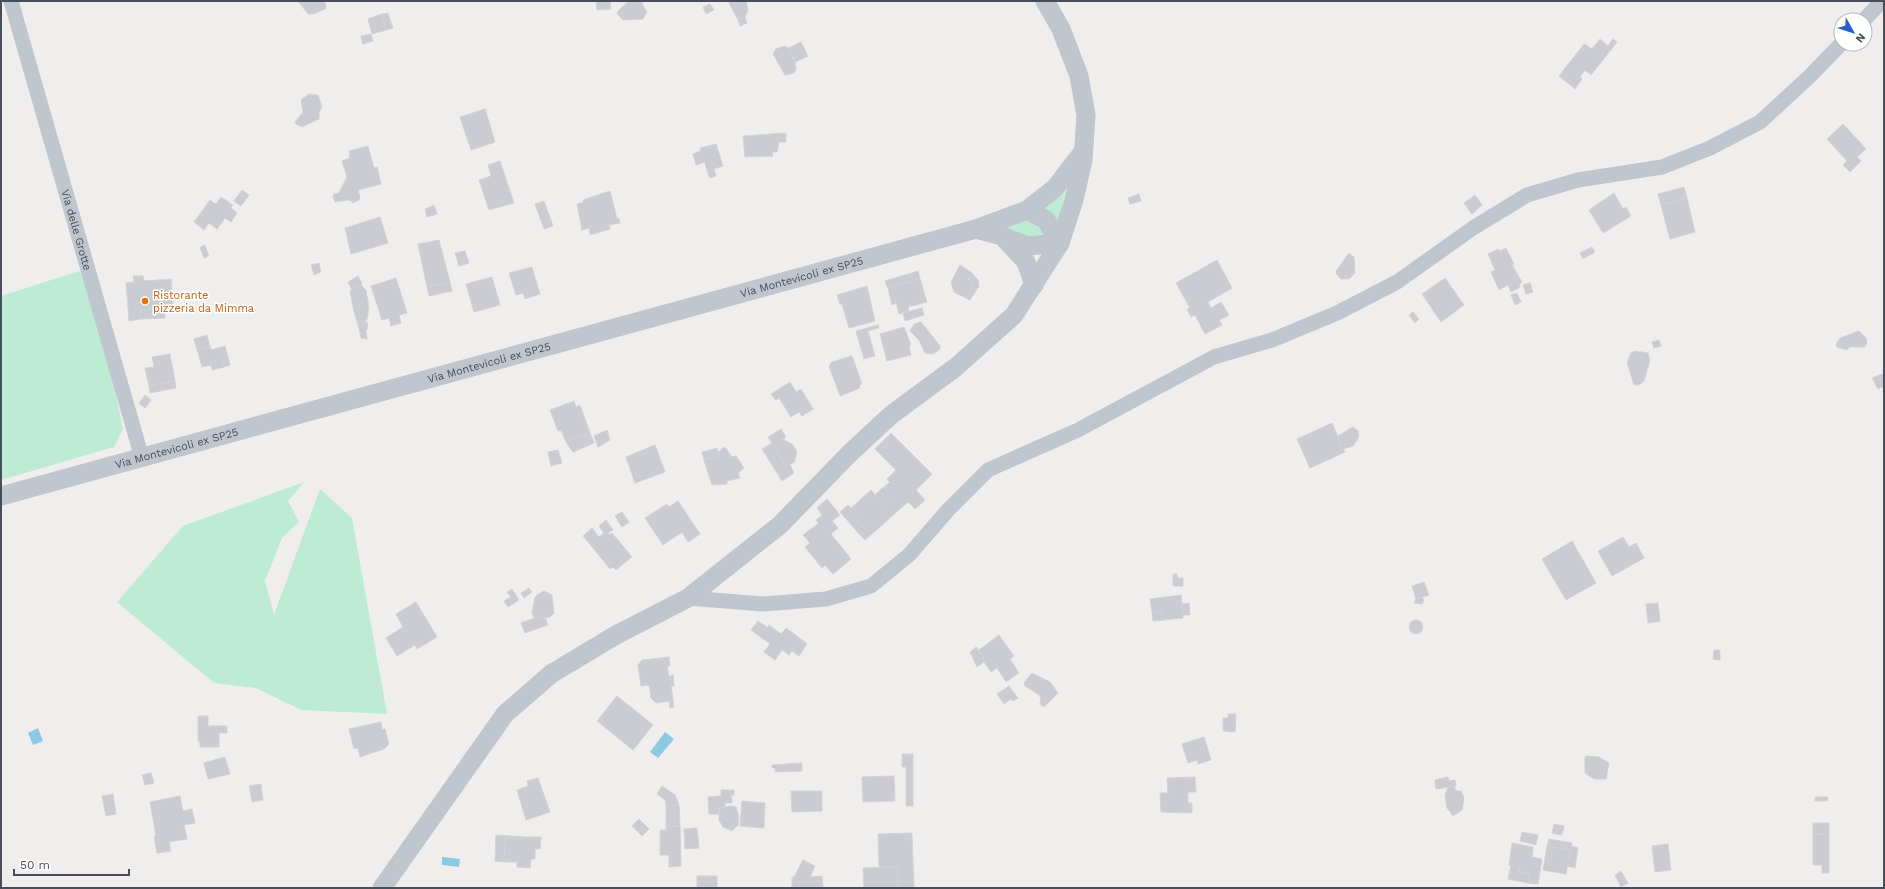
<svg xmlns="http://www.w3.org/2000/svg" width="1885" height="889" font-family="'Work Sans',sans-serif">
	<rect width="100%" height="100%" fill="#f0eded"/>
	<g fill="#beebd4">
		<polygon points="1067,187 1058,220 1039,209"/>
		<polygon points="1023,219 1038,223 1050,232 1044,238 1022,236 998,226"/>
		<polygon points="79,271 94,289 123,429 114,447 1,480 1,296"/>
		<polygon points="304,482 288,501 299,522 282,538 265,581 274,615 320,489 352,518 387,714 301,710 256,688 214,683 117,602 183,526"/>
	</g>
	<g fill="#8ec9e4">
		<polygon points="38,728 43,741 33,745 28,733"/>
		<polygon points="665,732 674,739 658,758 650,752"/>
		<polygon points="442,857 460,859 459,867 442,865"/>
	</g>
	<g fill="#caccd1" stroke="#d1d3d8">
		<polygon points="298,1 324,1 326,6 325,9 313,14 308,14"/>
		<polygon points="596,1 610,1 611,9 597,10"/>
		<polygon points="629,1 643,1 642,4 647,12 643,19 623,20 619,16 617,13 620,9"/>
		<polygon points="728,1 746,1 748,10 745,17 738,20"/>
		<polygon points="710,4 714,10 706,14 703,7"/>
		<polygon points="388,13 393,28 386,30 382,14"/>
		<polygon points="382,14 386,30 372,34 368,19"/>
		<polygon points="745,17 747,23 740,26 738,20"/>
		<polygon points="371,34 373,41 363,44 361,36"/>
		<polygon points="1600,39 1608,46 1613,39 1617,42 1591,75 1585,70 1580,77 1582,79 1575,89 1559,76 1584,44 1592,49"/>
		<polygon points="801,42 808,56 795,62 789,48"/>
		<polygon points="784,46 789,48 795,62 796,69 794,73 785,75 773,54 776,49"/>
		<polygon points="309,94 318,95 322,107 319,112 319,119 302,127 296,124 295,122 303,112 301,100"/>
		<polygon points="485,109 495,142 471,150 460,117"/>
		<polygon points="1843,124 1866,149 1857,157 1861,161 1850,172 1843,165 1847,161 1827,139"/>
		<polygon points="786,133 786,142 779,142 777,152 772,152 773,156 745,157 743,136"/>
		<polygon points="716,144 723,166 707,171 705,162 696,165 693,154 701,151 700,148"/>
		<polygon points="368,146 374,168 377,167 381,184 358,190 360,197 359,200 353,203 349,200 335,202 333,197 334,194 339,193 347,177 342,161 350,158 349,151"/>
		<polygon points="500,161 514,203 489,210 479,180 491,176 488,165"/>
		<polygon points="714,169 716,176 710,178 707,171"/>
		<polygon points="1684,187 1687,198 1661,205 1658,194"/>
		<polygon points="242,190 249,195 241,206 234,201"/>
		<polygon points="610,191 617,219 619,218 620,223 609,225 610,229 590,235 589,228 582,230 577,204 584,202 583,200"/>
		<polygon points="1614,193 1623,209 1626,207 1631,216 1603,233 1589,210"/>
		<polygon points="1139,194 1141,201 1130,204 1128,198"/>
		<polygon points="1475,195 1482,205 1472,214 1464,203"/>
		<polygon points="221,197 233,205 231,208 237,213 231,222 225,218 217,229 209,223 204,230 194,222 210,200 216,204"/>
		<polygon points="1687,198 1695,232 1670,239 1661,205"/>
		<polygon points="544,201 553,226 544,229 535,204"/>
		<polygon points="434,205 437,214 427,217 425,209"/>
		<polygon points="380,217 388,243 351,254 345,228"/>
		<polygon points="439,240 450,282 427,287 418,244"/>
		<polygon points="205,245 209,256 204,258 200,247"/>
		<polygon points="1592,247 1595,252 1583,259 1580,253"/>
		<polygon points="1506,248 1514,264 1512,265 1522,282 1520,284 1519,288 1511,292 1508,285 1499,290 1491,272 1495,270 1488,254 1498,249 1500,251"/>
		<polygon points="465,251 469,263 459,266 455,253"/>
		<polygon points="1349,253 1354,257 1355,273 1349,279 1341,279 1337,275 1336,271"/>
		<polygon points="1217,260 1232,288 1208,302 1211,308 1221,302 1229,315 1219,320 1222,325 1205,334 1195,315 1191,317 1187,309 1190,308 1176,283"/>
		<polygon points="319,263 321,272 314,275 311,265"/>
		<polygon points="960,265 971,272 968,278 971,280 970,286 977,289 970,300 954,292 951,282"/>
		<polygon points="532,267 540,294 525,299 523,293 516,295 509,273"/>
		<polygon points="918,271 920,279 888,288 885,281"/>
		<polygon points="971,272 978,280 979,287 977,289 970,286 971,280 968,278"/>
		<polygon points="133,276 143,276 144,281 171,279 172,294 163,294 164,308 140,310 141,319 129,321 126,283 134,282"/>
		<polygon points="358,276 362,284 352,290 348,282"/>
		<polygon points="492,277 500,305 474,312 466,284"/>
		<polygon points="396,278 407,313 399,315 401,323 391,326 389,318 382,320 371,286"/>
		<polygon points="1445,278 1464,305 1441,322 1422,294"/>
		<polygon points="920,279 927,302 908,307 909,311 899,314 896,303 892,305 888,288"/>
		<polygon points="450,282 452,291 429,296 427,287"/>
		<polygon points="1530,283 1533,292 1526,294 1523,285"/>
		<polygon points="361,285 366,290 369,308 367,319 364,323 358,324 354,312 350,291"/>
		<polygon points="867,286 875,321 849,328 842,304 840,304 837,295"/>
		<polygon points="1517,293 1521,302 1515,305 1511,295"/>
		<polygon points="163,294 172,294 173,307 164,308"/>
		<polygon points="164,308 165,318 141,319 140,310"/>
		<polygon points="922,308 924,315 905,321 903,313"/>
		<polygon points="1413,312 1419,319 1415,323 1409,315"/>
		<polygon points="367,322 368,329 366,329 367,339 361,338 358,324"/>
		<polygon points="921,322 940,346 940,349 933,354 925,353 919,340 910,331 914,324"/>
		<polygon points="878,325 879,328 868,331 875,356 864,359 856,331"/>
		<polygon points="904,327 911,345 909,346 911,355 887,361 880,334"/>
		<polygon points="1859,331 1866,338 1867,343 1865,347 1849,347 1847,350 1837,347 1836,344 1840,338"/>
		<polygon points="207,335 210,346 197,349 194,339"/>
		<polygon points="1659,340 1661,346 1654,348 1652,342"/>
		<polygon points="210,346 211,350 225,346 228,357 222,359 224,367 212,370 211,365 202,367 197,349"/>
		<polygon points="1635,351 1648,353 1650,360 1644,381 1639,385 1634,385 1633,382 1627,362 1631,353"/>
		<polygon points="170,354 175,381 149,386 145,368 154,367 152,357"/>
		<polygon points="852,356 862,384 859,385 860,388 840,396 829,366 832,362"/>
		<polygon points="228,357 230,365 224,367 222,359"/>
		<polygon points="1882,374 1884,378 1884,386 1878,389 1872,378"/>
		<polygon points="175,381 176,388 150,393 149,386"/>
		<polygon points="790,382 796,392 801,389 813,409 802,416 799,412 791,417 779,398 776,400 771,394"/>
		<polygon points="145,395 151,400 145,408 139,403"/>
		<polygon points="574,401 576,407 580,405 590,433 566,442 561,430 558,431 550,410"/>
		<polygon points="1332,423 1345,452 1310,468 1297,439"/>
		<polygon points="1353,427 1358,431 1359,437 1353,446 1343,449 1338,436"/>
		<polygon points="781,429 786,437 774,445 786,467 790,465 794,473 782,481 762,449 772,443 768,437"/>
		<polygon points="607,430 610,440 598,447 594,436"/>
		<polygon points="590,433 594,443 573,452 566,442"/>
		<polygon points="891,433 932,474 916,490 925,500 915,509 908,502 865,540 860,535 866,530 849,510 871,490 885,506 890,502 879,491 890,482 887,479 896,470 875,449"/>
		<polygon points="783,439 793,445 797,452 794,462 786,467 774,445"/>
		<polygon points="655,445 665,472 635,483 626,457"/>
		<polygon points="725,447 732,457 736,456 744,468 738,473 740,478 727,481 727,484 712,485 704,460 719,457 718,452"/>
		<polygon points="717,448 719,457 704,460 702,452"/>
		<polygon points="558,450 562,463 551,466 548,452"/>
		<polygon points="879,491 890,502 885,506 875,495"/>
		<polygon points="827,499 840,515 832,521 838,528 831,534 851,559 833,574 825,565 822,568 805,547 810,543 803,535 819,523 816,520 822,515 817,508"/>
		<polygon points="678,501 700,534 688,542 682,532 663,545 645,518 667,504 669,507"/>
		<polygon points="848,505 851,508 849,510 866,530 860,535 840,512"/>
		<polygon points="622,512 629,522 622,527 615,516"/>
		<polygon points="606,520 613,530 608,533 610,535 612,533 632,557 623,564 617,557 607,565 583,536 592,528 599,537 604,533 599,526"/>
		<polygon points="1623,537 1629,547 1636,543 1644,558 1612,576 1598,551"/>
		<polygon points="1572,541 1596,583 1566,600 1542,559"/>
		<polygon points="617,557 623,564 616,570 613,567 610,569 607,565"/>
		<polygon points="1173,574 1177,574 1177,578 1183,578 1183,586 1173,586"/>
		<polygon points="1424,582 1429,595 1416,599 1412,586"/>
		<polygon points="529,588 532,592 524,598 521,593"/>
		<polygon points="512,589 519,600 508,607 504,601 511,597 507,592"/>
		<polygon points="544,591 552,595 554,613 550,617 541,619 540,616 534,619 532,612 535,598 537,595"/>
		<polygon points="1181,595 1183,618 1163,620 1162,611 1152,612 1150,599"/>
		<polygon points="1422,597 1424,601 1422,604 1414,603 1416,599"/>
		<polygon points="416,602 437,637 417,649 415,645 397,656 386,638 403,627 396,614"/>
		<polygon points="1189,603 1190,615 1183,615 1182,604"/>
		<polygon points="1658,603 1660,621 1648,623 1646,604"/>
		<polygon points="1162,611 1163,620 1153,621 1152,612"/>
		<polygon points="540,616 541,619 545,618 548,625 525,633 521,623"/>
		<circle cx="1416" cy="627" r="7"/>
		<polygon points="758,621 768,628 769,625 781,634 786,628 801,639 789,655 782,650 775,660 764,652 770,644 751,630"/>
		<polygon points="999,635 1014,656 1010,659 1019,673 1006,682 997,668 991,672 982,659 984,658 979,650"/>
		<polygon points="801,639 807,644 799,656 792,651"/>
		<polygon points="976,647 984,658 982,659 984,662 977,667 970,652"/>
		<polygon points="1714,650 1720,650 1720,660 1713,659"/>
		<polygon points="669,657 670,666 667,666 669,676 673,675 674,686 671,686 674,707 670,708 669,701 657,703 654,701 651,698 649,685 641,686 638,665 642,660"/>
		<polygon points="1032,673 1050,682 1058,693 1044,707 1040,704 1041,698 1039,695 1025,686 1024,683"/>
		<polygon points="1009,686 1018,698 1013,701 1011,699 1004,704 997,694"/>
		<polygon points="617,696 653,725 633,750 597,721"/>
		<polygon points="1228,714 1236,714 1235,732 1223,731 1223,718 1228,718"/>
		<polygon points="198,716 208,716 208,726 227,726 227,733 219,733 219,747 200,747 200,741 198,742"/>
		<polygon points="381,722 382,730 385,729 389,744 384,749 360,757 358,748 354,749 349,729"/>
		<polygon points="1204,737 1211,760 1198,764 1197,760 1188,763 1182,744"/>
		<polygon points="902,754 913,754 913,806 906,806 906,767 902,767"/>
		<polygon points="1586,756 1599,757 1609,763 1606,779 1594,779 1585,773 1585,758"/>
		<polygon points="225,757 230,774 208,779 204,763"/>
		<polygon points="802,763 802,771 775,772 775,768 772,768 772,765"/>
		<polygon points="151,773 154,783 145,785 142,775"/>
		<polygon points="894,776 895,801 863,802 862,777"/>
		<polygon points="1195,777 1196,792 1188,792 1188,803 1192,803 1192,813 1161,812 1160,793 1168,793 1167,778"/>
		<polygon points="1448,777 1449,781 1455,780 1456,786 1436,789 1435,780"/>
		<polygon points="538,778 550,812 526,820 517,790 528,786 527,781"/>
		<polygon points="261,784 263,800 252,802 249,786"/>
		<polygon points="662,786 675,795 679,805 666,806 665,800 657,794"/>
		<polygon points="1453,786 1457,791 1461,791 1464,798 1462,810 1453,816 1447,808 1445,795 1448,787"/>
		<polygon points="721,790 734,790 734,795 731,795 732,803 725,803 725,808 719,808 719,814 709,814 708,797 721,796"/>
		<polygon points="791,791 822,791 822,811 792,812"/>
		<polygon points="113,794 116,814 106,816 102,796"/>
		<polygon points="180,796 183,811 192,809 195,823 184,825 187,839 169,842 171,851 157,853 154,836 156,836 150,802"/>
		<polygon points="1815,797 1828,797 1827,801 1815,801"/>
		<polygon points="742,801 765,803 764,828 740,826"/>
		<polygon points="679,805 680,826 666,826 666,806"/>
		<polygon points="732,806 736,807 739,817 738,825 732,831 723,827 719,820 719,808"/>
		<polygon points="639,819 649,829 642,836 632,826"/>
		<rect x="1813" y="823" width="16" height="11"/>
		<polygon points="1554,824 1564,826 1562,835 1552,833"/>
		<polygon points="666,826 680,826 681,866 669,867 669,855 660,855 660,830 666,830"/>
		<polygon points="697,828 699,848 685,849 684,829"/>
		<polygon points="1522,832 1538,835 1536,845 1520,841"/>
		<polygon points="912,833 914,888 898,888 897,867 879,867 878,834"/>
		<polygon points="1813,834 1829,834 1829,873 1822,873 1822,865 1813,865"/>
		<polygon points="496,835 525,837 525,839 505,838 504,862 495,861"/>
		<polygon points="525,837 541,837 540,849 535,849 535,859 531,859 530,868 517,867 517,862 504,862 505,838 525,839"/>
		<polygon points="1549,839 1572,843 1571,846 1578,848 1575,868 1567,866 1570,850 1547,846"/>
		<polygon points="1512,843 1533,847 1532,857 1542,859 1538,884 1528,883 1529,874 1519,872 1520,867 1509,865"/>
		<polygon points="1668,844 1671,870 1655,872 1652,846"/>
		<polygon points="1547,846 1570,850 1566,874 1543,870"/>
		<polygon points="803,860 815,866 810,877 822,876 823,888 792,888 792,877 794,877"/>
		<polygon points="1511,865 1520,867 1519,872 1529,874 1528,883 1508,879"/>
		<polygon points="897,867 898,888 864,888 863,868"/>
		<polygon points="1621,871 1628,883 1621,887 1615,875"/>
		<rect x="697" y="876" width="20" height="12"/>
	</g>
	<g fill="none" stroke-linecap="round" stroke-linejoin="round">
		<g stroke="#bfc6ce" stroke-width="15">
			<path id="s1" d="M11 1 142 458"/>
			<polyline points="1864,20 1882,1"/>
			<polyline points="688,598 763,604 826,599 871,586 909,555 948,510 988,470 1078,430 1214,357 1272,340 1337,313 1397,282 1473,228 1527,195 1578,180 1662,167 1710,148 1760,122 1809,77 1841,44"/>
		</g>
		<g stroke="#bfc6ce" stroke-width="19">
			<polyline points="1027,210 1046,220 1060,243"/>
			<polyline points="976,229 1002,236 1028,246 1060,243"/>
			<polyline points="1005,239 1026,262 1034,285"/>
			<path id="s2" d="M1 496 976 229 1027 210 1055 188 1082 153"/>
			<polyline points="382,888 505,714 551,674 616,635 688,598 732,563 780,525 849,454 891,415 956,367 1014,315 1060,243 1074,200 1083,160 1086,115 1079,76 1061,29 1045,1"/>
		</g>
	</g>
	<circle fill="#e8710a" stroke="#fff" stroke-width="1.5" cx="145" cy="301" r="4"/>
	<g text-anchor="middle" stroke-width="3" stroke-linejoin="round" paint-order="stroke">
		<g font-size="11" fill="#474e59" stroke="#fff">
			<text dy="4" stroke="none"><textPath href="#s1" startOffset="238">Via delle Grotte</textPath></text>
			<text dy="4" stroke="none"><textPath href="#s2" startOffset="830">Via Montevicoli ex SP25</textPath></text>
			<text dy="4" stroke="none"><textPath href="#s2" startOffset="506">Via Montevicoli ex SP25</textPath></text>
			<text dy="4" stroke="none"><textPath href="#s2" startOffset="182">Via Montevicoli ex SP25</textPath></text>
		</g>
		<g font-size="11" fill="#c56008" stroke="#fff" text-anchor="start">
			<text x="153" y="299">Ristorante<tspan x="153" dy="13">pizzeria da Mimma</tspan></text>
		</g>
	</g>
	<rect width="1885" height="889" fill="none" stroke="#474e59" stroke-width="4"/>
	<g transform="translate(1853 32) rotate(129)"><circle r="19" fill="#ffffff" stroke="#b5b8bd"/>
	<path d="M0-3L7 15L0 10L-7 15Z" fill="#275fd0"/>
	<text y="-6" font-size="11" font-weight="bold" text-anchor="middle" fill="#474e59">N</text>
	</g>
	<path d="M14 869v6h115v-6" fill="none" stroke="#474e59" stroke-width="2"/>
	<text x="20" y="869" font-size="12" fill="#474e59" stroke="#ffffff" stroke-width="3" paint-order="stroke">50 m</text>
</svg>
